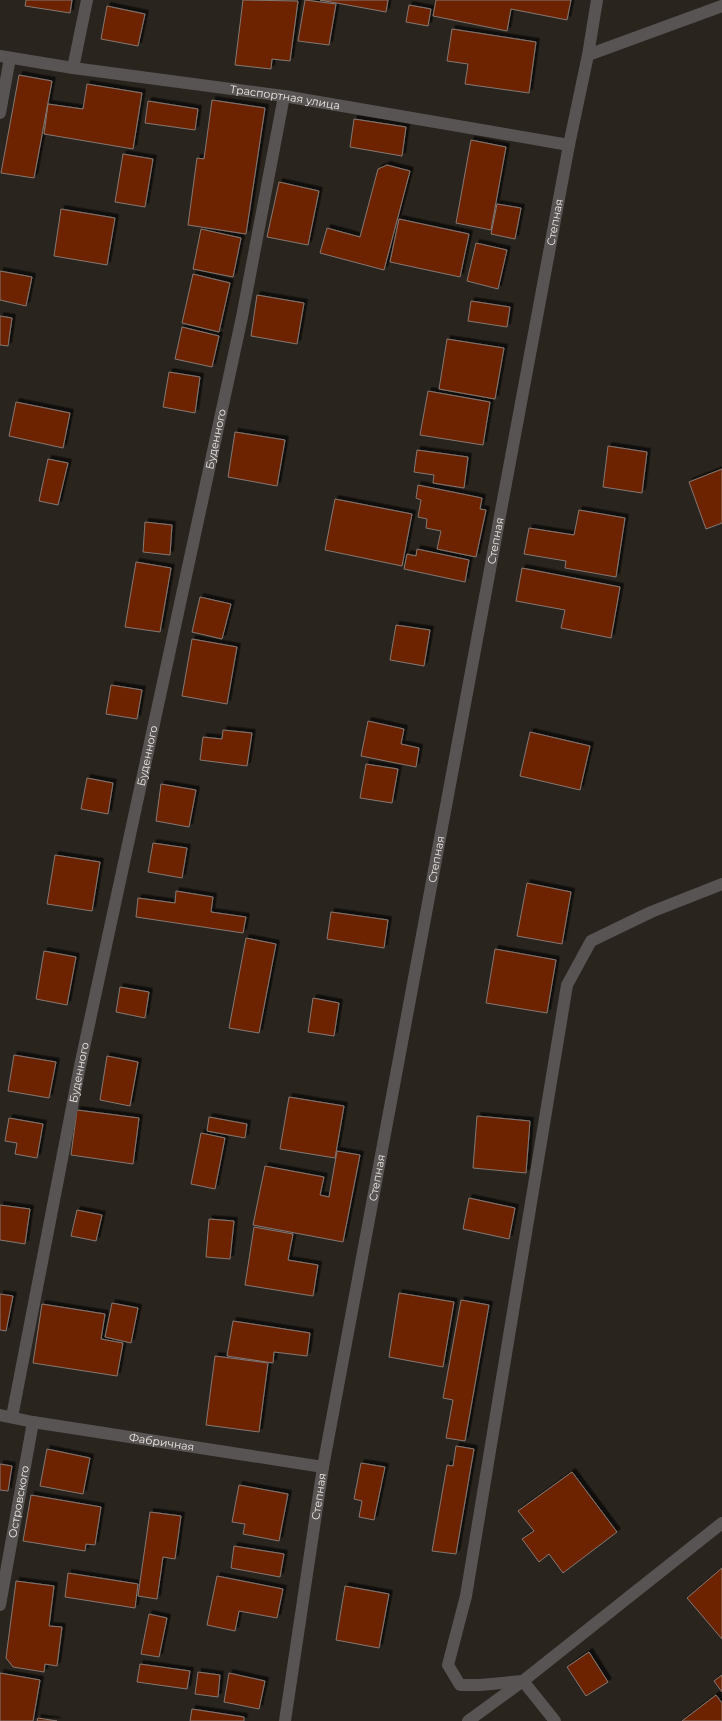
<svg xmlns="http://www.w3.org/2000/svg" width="722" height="1721" font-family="Montserrat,sans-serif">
	<defs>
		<filter id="shadow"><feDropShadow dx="3.5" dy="-3.5" stdDeviation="0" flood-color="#0009"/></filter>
	</defs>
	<rect width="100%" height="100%" fill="#29241d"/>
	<g fill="#6d2400" stroke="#847874" filter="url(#shadow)">
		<polygon points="26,0 72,0 70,13 25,6"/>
		<polygon points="243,0 298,1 290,61 272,59 271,69 235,65"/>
		<polygon points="305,0 336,4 329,45 298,41"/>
		<polygon points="320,0 388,0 386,12"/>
		<polygon points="436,0 571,0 567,20 511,9 507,31 433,16"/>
		<polygon points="409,5 431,9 428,26 406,22"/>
		<polygon points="107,6 145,14 138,46 101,39"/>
		<polygon points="452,29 536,42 529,93 465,84 468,64 447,61"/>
		<polygon points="19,75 52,81 34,178 1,173"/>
		<polygon points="87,84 142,93 133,149 44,134 48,104 83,109"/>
		<polygon points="212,100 265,108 246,234 188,225 197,158 204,159"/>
		<polygon points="148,101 198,109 195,130 145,123"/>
		<polygon points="354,119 406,127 402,156 350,147"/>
		<polygon points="471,140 506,147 491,230 456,223"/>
		<polygon points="123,154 153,159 145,207 115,202"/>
		<polygon points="387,165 410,171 384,270 320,253 327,228 360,237 378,169"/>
		<polygon points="279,182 319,191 308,245 267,237"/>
		<polygon points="497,204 521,208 515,239 491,234"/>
		<polygon points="61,209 115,218 107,265 54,256"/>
		<polygon points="399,219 469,234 460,277 390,262"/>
		<polygon points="201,229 241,238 233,277 193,269"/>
		<polygon points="476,243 507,250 498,289 467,281"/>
		<polygon points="0,271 32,277 26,306 0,300"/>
		<polygon points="193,274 230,283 219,332 182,323"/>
		<polygon points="257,295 304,303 297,344 251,336"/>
		<polygon points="471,301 510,307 507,327 468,321"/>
		<polygon points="0,316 12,318 8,346 0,345"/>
		<polygon points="182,327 219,336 212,367 175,359"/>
		<polygon points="447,339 504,348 495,399 439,389"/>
		<polygon points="169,372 200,377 195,413 163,407"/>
		<polygon points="428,391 490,402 483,445 420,435"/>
		<polygon points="16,402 70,413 63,448 9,436"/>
		<polygon points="235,432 285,440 277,486 228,477"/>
		<polygon points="608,446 647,452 642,493 603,487"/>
		<polygon points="417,450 468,457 464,488 433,483 434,475 414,472"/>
		<polygon points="48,459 68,463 58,505 39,501"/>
		<polygon points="722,469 722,523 706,529 689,482"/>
		<polygon points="418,485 482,498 480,509 486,510 476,557 437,549 441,531 426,528 427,519 418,517 421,500 416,498"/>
		<polygon points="335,499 412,514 402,566 325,550"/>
		<polygon points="579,510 625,518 616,577 565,568 566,561 524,554 529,528 574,535"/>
		<polygon points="145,522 172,525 170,555 143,552"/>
		<polygon points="417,549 469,560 465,582 404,569 407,554 416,556"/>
		<polygon points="136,562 171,568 160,632 125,627"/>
		<polygon points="522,568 620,587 611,638 561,628 565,610 516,601"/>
		<polygon points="200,597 231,604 222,639 192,632"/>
		<polygon points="396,625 430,630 424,666 390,660"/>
		<polygon points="192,639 237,647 227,704 182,696"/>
		<polygon points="111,685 142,690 137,719 106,714"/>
		<polygon points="368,721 404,729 401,744 419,748 416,767 361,756"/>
		<polygon points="223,730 252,733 247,766 200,760 203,737 222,739"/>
		<polygon points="530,732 590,746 580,790 520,776"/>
		<polygon points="366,764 398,769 392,803 360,798"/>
		<polygon points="87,778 113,783 108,814 81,809"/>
		<polygon points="161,784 196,790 189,827 156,821"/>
		<polygon points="153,843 187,848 182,878 148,872"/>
		<polygon points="55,855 100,862 92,911 47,904"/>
		<polygon points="527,883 571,892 562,944 517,936"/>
		<polygon points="176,891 213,897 211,912 246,917 243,933 136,917 138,898 175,903"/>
		<polygon points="331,912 388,920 384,948 327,939"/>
		<polygon points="246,938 276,944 259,1033 229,1028"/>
		<polygon points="495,949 556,960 547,1013 486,1003"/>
		<polygon points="44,951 76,957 67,1005 36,999"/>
		<polygon points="120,987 149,992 145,1018 116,1012"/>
		<polygon points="313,998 339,1003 334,1036 308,1032"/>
		<polygon points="14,1055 56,1062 49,1098 8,1091"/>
		<polygon points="107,1056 138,1062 130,1106 100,1100"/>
		<polygon points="289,1097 344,1106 335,1158 280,1149"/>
		<polygon points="77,1110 139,1118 133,1164 71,1155"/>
		<polygon points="477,1116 530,1121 526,1173 473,1168"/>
		<polygon points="209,1117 247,1124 245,1138 207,1131"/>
		<polygon points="9,1118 43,1124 37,1158 15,1154 17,1143 5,1141"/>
		<polygon points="201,1133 225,1138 215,1189 191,1184"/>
		<polygon points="337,1151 360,1155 343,1242 253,1225 265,1166 324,1177 320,1195 329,1197"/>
		<polygon points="469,1198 515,1208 509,1239 463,1229"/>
		<polygon points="0,1205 30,1209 25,1244 0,1240"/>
		<polygon points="77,1210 102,1215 96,1241 71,1236"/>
		<polygon points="209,1219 234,1221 230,1259 206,1257"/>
		<polygon points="254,1227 293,1234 288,1260 318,1265 313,1296 245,1285"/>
		<polygon points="399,1293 454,1302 443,1367 389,1357"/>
		<polygon points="0,1294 13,1296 6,1331 0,1330"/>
		<polygon points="461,1300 489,1305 465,1441 446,1438 453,1400 443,1398"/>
		<polygon points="112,1303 138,1308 131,1343 105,1337"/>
		<polygon points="42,1304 105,1314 101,1339 123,1343 117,1376 33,1363"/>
		<polygon points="233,1321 310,1333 307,1356 274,1352 273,1363 227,1356"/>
		<polygon points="215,1356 268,1363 259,1432 206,1425"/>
		<polygon points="456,1446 474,1449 456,1554 432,1551 447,1465 453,1466"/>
		<polygon points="47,1449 90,1458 83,1494 40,1486"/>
		<polygon points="361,1463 385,1467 374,1520 359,1517 362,1501 354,1499"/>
		<polygon points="0,1464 12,1466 8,1491 0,1490"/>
		<polygon points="572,1472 617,1532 563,1573 549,1554 539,1562 522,1539 534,1531 518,1511"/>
		<polygon points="239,1485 288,1494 279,1541 243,1534 245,1524 232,1522"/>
		<polygon points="31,1495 101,1507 95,1545 86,1544 85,1551 23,1541"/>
		<polygon points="150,1512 181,1516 175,1559 163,1557 157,1599 138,1596"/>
		<polygon points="234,1546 284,1554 280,1577 231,1568"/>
		<polygon points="722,1568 722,1639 687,1598"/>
		<polygon points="68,1573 138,1584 135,1608 65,1597"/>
		<polygon points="217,1576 283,1589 277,1618 239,1611 235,1631 207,1625"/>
		<polygon points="16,1581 54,1586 49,1626 62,1627 57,1666 45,1664 44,1672 13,1667 6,1658"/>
		<polygon points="345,1586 389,1594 379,1648 336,1640"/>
		<polygon points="149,1614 167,1618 159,1657 141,1654"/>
		<polygon points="589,1652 608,1682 586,1696 567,1667"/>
		<polygon points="140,1664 190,1671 187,1689 137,1682"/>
		<polygon points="198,1672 220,1675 218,1697 195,1694"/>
		<polygon points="0,1673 40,1680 33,1721 0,1721"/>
		<polygon points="229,1673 265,1681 259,1709 224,1702"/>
		<polygon points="722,1675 722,1692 714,1681"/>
		<polygon points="716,1695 722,1703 722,1721 682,1721"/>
		<polygon points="192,1709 244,1717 244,1721 190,1721"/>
		<polygon points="38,1718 57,1721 37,1721"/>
	</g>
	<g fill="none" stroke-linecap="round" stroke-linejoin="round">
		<g stroke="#595454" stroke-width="12">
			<polyline points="588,55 722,6"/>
			<path id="s1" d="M0 56 73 68 284 96 569 145"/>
			<polyline points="73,68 87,0"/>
			<polyline points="0,113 10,58"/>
			<path id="s2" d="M0 1415 33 1422 323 1467"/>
			<path id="s3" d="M12 1417 80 1066 242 317 284 96"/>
			<path id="s4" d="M0 1605 33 1422"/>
			<path id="s5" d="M285 1721 323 1467 569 145 588 55 597 0"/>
			<polyline points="468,1721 523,1681 722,1523"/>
			<polyline points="555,1721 523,1681 480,1685 460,1685 448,1665 466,1596 567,985 591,941 651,912 722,884"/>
		</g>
	</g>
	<g text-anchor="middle" stroke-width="3" stroke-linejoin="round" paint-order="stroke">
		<g font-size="11" fill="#edeae4" stroke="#29241d">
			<text dy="4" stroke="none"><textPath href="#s1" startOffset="288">Траспортная улица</textPath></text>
			<text dy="4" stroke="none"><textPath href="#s5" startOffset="1523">Степная</textPath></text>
			<text dy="4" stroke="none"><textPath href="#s3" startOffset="999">Буденного</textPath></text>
			<text dy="4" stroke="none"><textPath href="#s5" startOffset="1199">Степная</textPath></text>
			<text dy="4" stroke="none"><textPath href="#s3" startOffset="675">Буденного</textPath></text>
			<text dy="4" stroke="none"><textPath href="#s5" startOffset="875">Степная</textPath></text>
			<text dy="4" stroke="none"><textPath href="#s3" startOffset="351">Буденного</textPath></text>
			<text dy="4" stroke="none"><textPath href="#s5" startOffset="551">Степная</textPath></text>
			<text dy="4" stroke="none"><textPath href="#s2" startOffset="164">Фабричная</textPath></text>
			<text dy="4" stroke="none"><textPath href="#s5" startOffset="227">Степная</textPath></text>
			<text dy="4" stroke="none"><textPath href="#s4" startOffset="105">Островского</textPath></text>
		</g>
	</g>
</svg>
